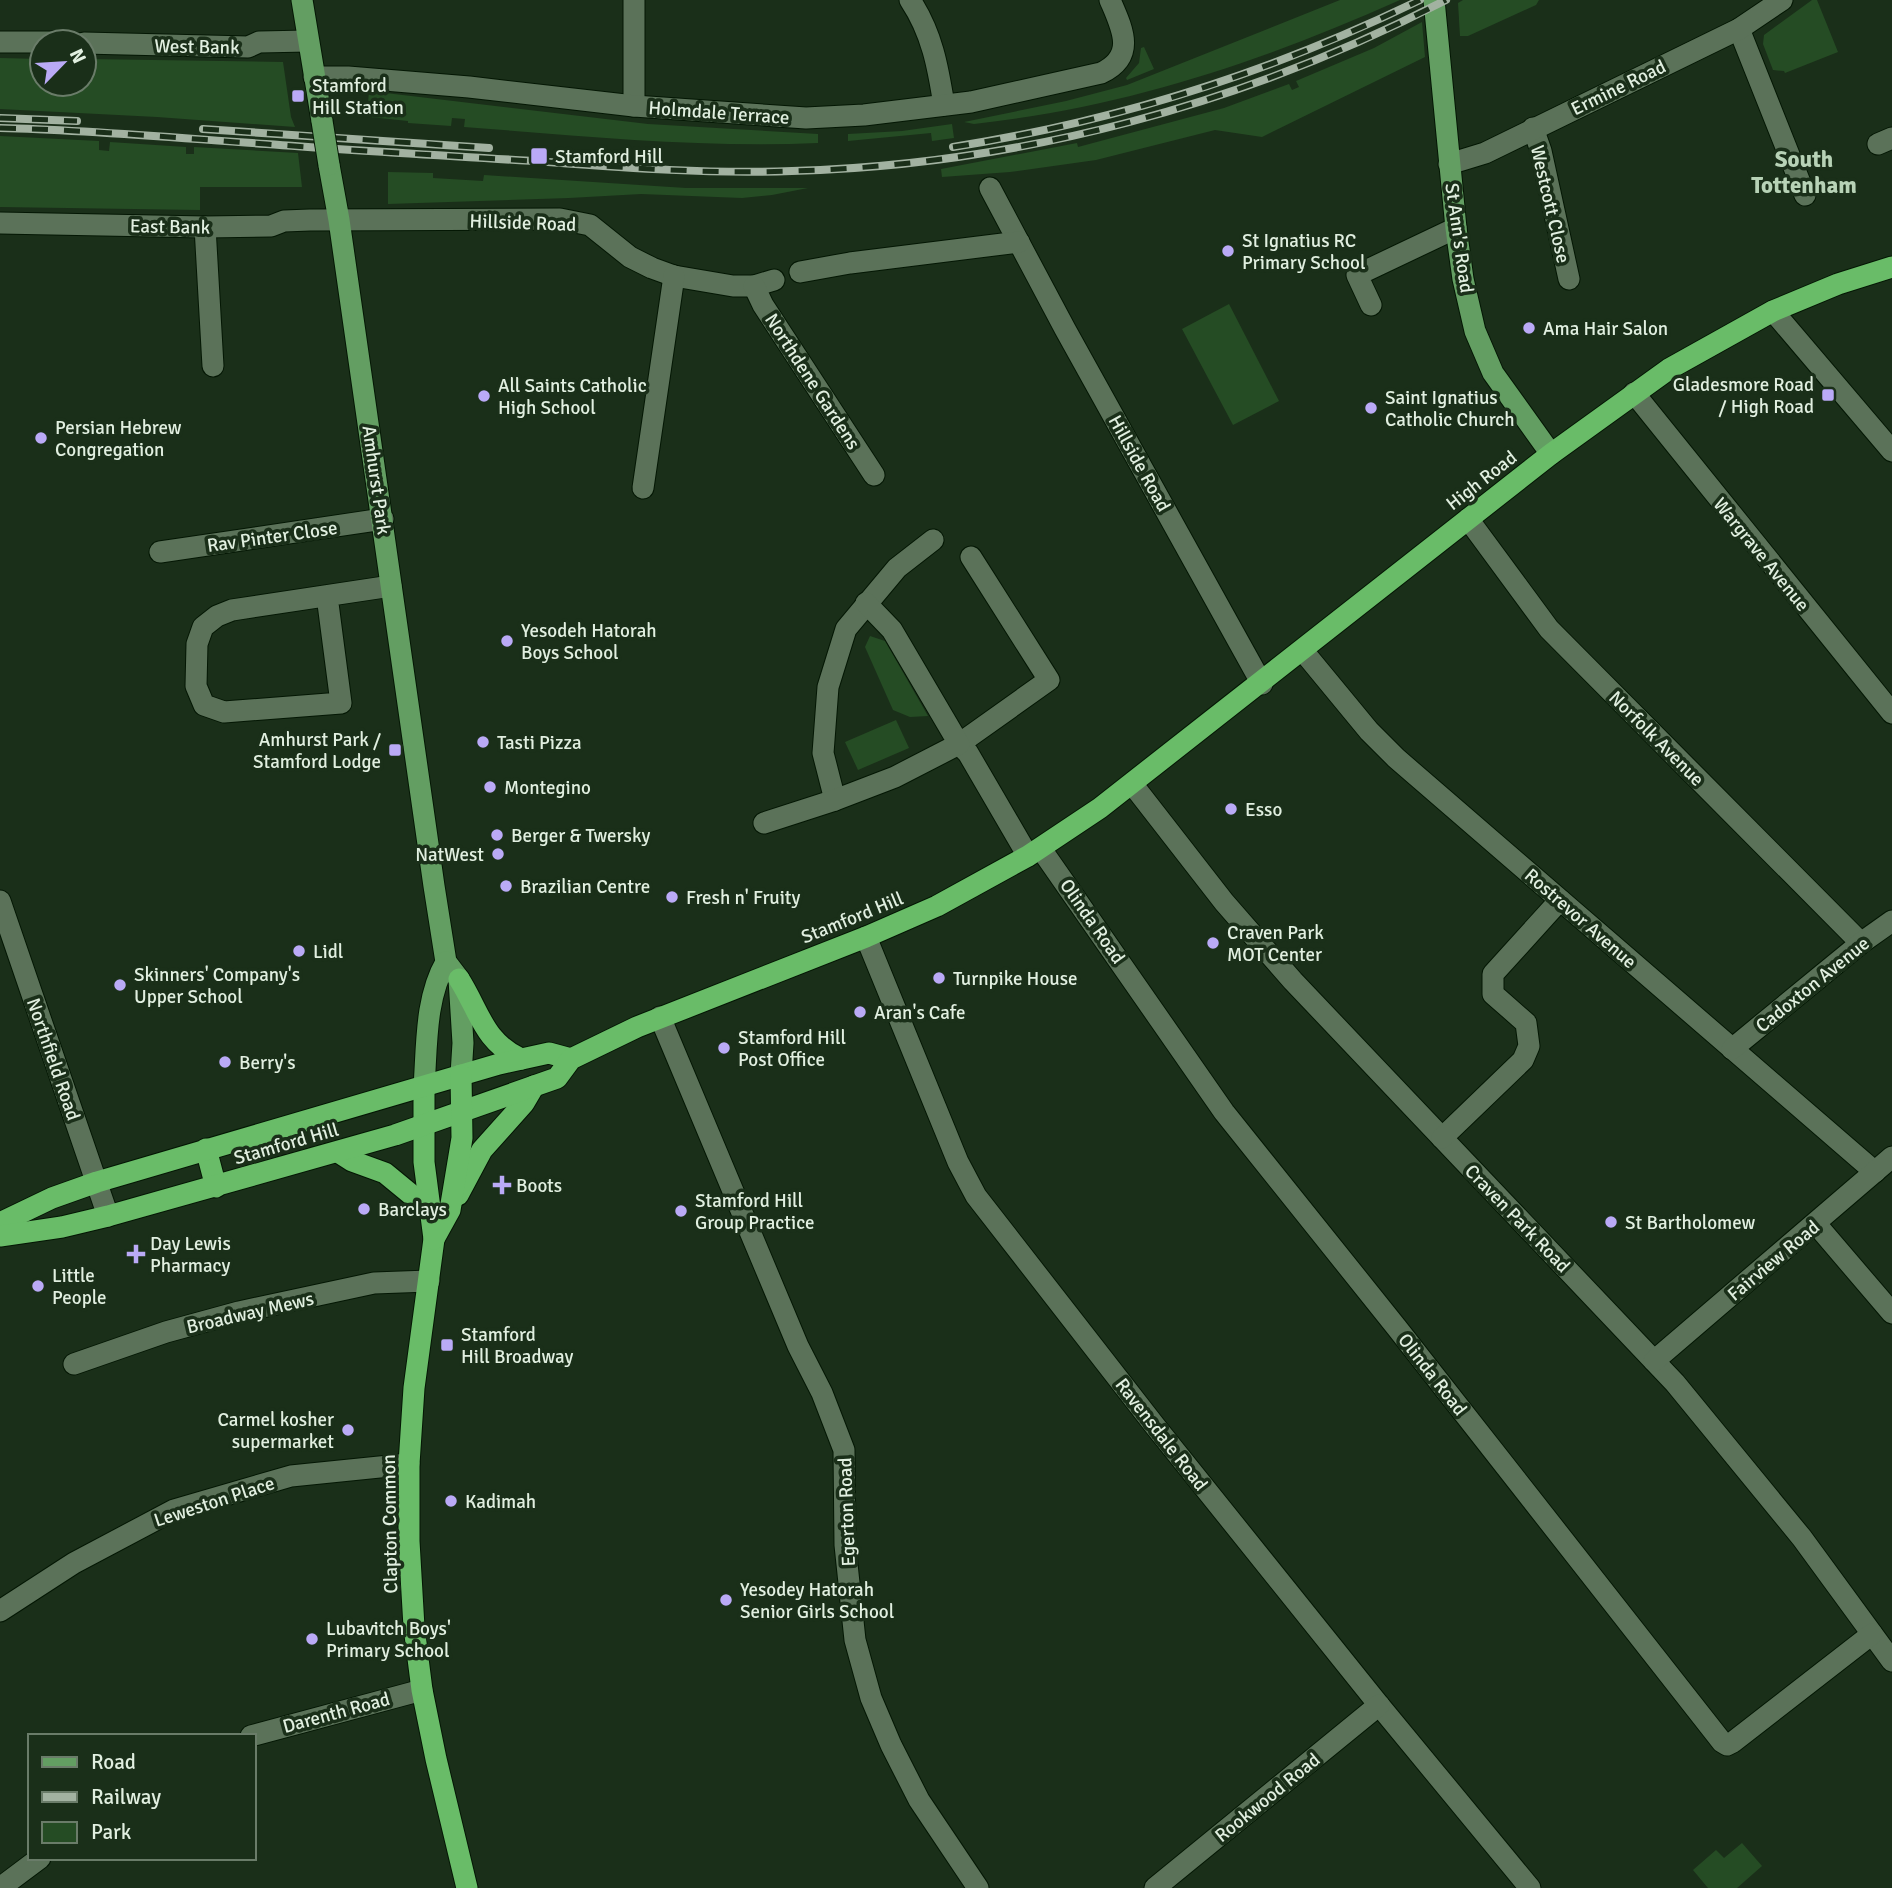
<svg xmlns="http://www.w3.org/2000/svg" width="1892" height="1888" font-family="Signika,sans-serif">
	<rect width="100%" height="100%" fill="#1a2f19"/>
	<g fill="#254c24">
		<path d="M1340 0H1400C1261 62 1126 107 974 124L964 122 1066 101 1127 85Z"/>
		<polygon points="1463,0 1539,0 1536,5 1468,36 1460,36 1458,3"/>
		<polygon points="1812,0 1817,0 1838,52 1785,73 1784,71 1773,70 1763,44 1764,35"/>
		<polygon points="1422,22 1425,57 1262,137 1215,130 1096,160 1010,172 942,177 941,169 1077,143 1078,147 1224,108 1289,84 1292,90 1299,87 1296,81 1374,48"/>
		<polygon points="1144,47 1154,69 1127,80 1126,78 1139,63 1141,48"/>
		<polygon points="0,58 42,59 42,84 84,84 84,59 283,62 291,117 295,127 157,117 0,109"/>
		<path d="M369 91 648 124 818 134V143C700 148 582 136 464 127L465 119 452 118 451 126 408 123V121L360 116 361 102 368 103Z"/>
		<polygon points="952,124 954,138 932,141 931,133 848,141 848,134 902,131"/>
		<polygon points="0,136 99,141 99,150 109,151 110,142 186,147 186,154 194,154 194,147 298,153 302,187 200,187 200,210 0,207"/>
		<polygon points="388,172 433,173 433,178 483,181 484,175 686,188 808,188 772,195 742,198 641,194 569,198 388,204"/>
		<polygon points="1229,304 1279,401 1233,425 1182,329"/>
		<polygon points="870,636 885,641 928,716 910,717 893,710 865,647"/>
		<polygon points="896,720 909,748 858,770 845,742"/>
		<polygon points="1742,1843 1762,1866 1737,1888 1708,1888 1693,1870 1716,1850 1724,1858"/>
	</g>
	<g fill="none" stroke-linecap="round" stroke-linejoin="round">
		<g stroke="#041704" stroke-width="23">
			<g id="minor">
				<polyline points="634,0 634,106"/>
				<path d="M910 0C932 33 938 67 944 105"/>
				<polyline points="1739,29 1805,195"/>
				<polyline points="0,42 56,42"/>
				<polyline points="84,43 248,47 259,42 308,41"/>
				<path d="M314 77H348L469 87 634 106 806 118 864 115 971 102 1101 73C1137 56 1122 28 1110 0"/>
				<polyline points="1533,128 1541,151 1569,279"/>
				<polyline points="1878,144 1892,138"/>
				<polyline points="1449,164 1485,153 1739,29 1782,0"/>
				<polyline points="990,188 1065,329 1262,684"/>
				<polyline points="0,223 205,227 271,226 284,221 310,220 560,219 590,225 630,257 652,268 674,276 733,286 754,286 774,280"/>
				<polyline points="205,227 213,366"/>
				<polyline points="800,272 850,263 1019,242"/>
				<polyline points="754,286 763,305 874,475"/>
				<polyline points="1371,305 1357,275 1456,228"/>
				<polyline points="1773,311 1892,451"/>
				<polyline points="1634,393 1892,713"/>
				<polyline points="643,488 674,276"/>
				<polyline points="1468,519 1549,629 1861,943"/>
				<polyline points="160,552 383,519"/>
				<polyline points="971,557 1049,680 959,744 968,753 1028,856"/>
				<polyline points="327,596 341,703 224,712 204,705 196,686 197,644 203,627 217,616 232,610 391,586"/>
				<polyline points="1303,651 1369,731 1396,758 1875,1172"/>
				<polyline points="1133,785 1224,902 1293,981 1675,1383 1802,1538 1892,1661"/>
				<polyline points="835,800 823,753 828,687 846,629 897,568 933,540"/>
				<polyline points="764,823 835,800 895,777 959,744 892,630 866,603"/>
				<polyline points="1041,849 1224,1112 1397,1328 1722,1742 1727,1745 1733,1742 1872,1634"/>
				<polyline points="0,901 108,1216"/>
				<polyline points="866,937 958,1162 976,1196 1155,1426 1379,1705 1530,1888"/>
				<polyline points="660,1017 798,1346 822,1393 844,1450 845,1545 855,1640 871,1698 891,1745 919,1800 978,1888"/>
				<polyline points="1732,1049 1861,943 1892,921"/>
				<polyline points="1442,1138 1523,1060 1529,1046 1526,1023 1493,994 1493,974 1560,900"/>
				<polyline points="1816,1224 1892,1313"/>
				<polyline points="1654,1361 1892,1157"/>
				<polyline points="74,1364 166,1332 239,1312 374,1283 429,1281"/>
				<polyline points="0,1611 74,1563 174,1510 291,1476 409,1464"/>
				<polyline points="251,1736 422,1690"/>
				<polyline points="0,1888 40,1858"/>
				<polyline points="1155,1888 1379,1705"/>
			</g>
		</g>
		<g stroke="#041704" stroke-width="23">
			<g id="major">
				<polyline points="302,0 322,121"/>
				<polyline points="1434,0 1456,228 1463,279 1475,331 1493,373 1551,454"/>
				<polyline points="329,165 339,220 434,886 446,962 459,979 463,1043 461,1075"/>
				<path d="M424 1087C427 1046 425 998 446 962"/>
			</g>
		</g>
		<g stroke="#041704" stroke-width="23">
			<g id="highway">
				<path d="M459 979C480 1012 483 1041 521 1059"/>
				<polyline points="424,1087 424,1162 434,1239 414,1388 409,1464 409,1541 414,1627 422,1690 436,1759 467,1888"/>
				<polyline points="206,1149 216,1187"/>
				<polyline points="338,1152 352,1161 385,1173 430,1210"/>
				<polyline points="458,1195 482,1150 524,1103 534,1086"/>
				<polyline points="0,1223 52,1198 97,1182 499,1064 549,1053 571,1059"/>
				<polyline points="0,1236 62,1227 108,1216 395,1135 557,1078 571,1059 637,1027 866,937 937,906 1028,856 1100,808 1551,454 1669,369 1773,311 1838,284 1892,267"/>
				<polyline points="434,1239 450,1210 462,1138 461,1075"/>
			</g>
		</g>
		<use href="#minor" stroke="#5b7259" stroke-width="21"/>
		<use href="#major" stroke="#639e62" stroke-width="21"/>
		<use href="#highway" stroke="#69bc68" stroke-width="21"/>
		<g stroke="#a2b2a1" stroke-width="8">
			<g id="rail">
				<polyline points="0,118 77,121"/>
				<path d="M0 128C89 130 178 138 266 144 360 151 454 156 548 162 629 168 710 174 792 171 1019 165 1245 104 1446 0"/>
				<polyline points="203,129 489,148"/>
				<path d="M953 147C1118 121 1270 73 1420 0"/>
			</g>
		</g>
		<use href="#rail" stroke="#1a2f19" stroke-width="5" stroke-dasharray="16" stroke-linecap="butt"/>
		<g stroke="#041704" stroke-width="23" stroke-linecap="butt">
			<polyline id="major-bridge" points="322,121 329,165"/>
		</g>
		<use href="#major-bridge" stroke="#639e62" stroke-width="21"/>
	</g>
	<g fill="#baaaf6" stroke="#1a2f19" stroke-width="2.5">
		<rect x="291" y="89" width="14" height="14" rx="3.5"/>
		<rect x="530" y="147" width="18" height="18" rx="3.5"/>
		<circle cx="1228" cy="251" r="7"/>
		<circle cx="1529" cy="328" r="7"/>
		<rect x="1821" y="388" width="14" height="14" rx="3.5"/>
		<circle cx="484" cy="396" r="7"/>
		<circle cx="1371" cy="408" r="7"/>
		<circle cx="41" cy="438" r="7"/>
		<circle cx="507" cy="641" r="7"/>
		<circle cx="483" cy="742" r="7"/>
		<rect x="388" y="743" width="14" height="14" rx="3.5"/>
		<circle cx="490" cy="787" r="7"/>
		<circle cx="1231" cy="809" r="7"/>
		<circle cx="497" cy="835" r="7"/>
		<circle cx="498" cy="854" r="7"/>
		<circle cx="506" cy="886" r="7"/>
		<circle cx="672" cy="897" r="7"/>
		<circle cx="1213" cy="943" r="7"/>
		<circle cx="299" cy="951" r="7"/>
		<circle cx="939" cy="978" r="7"/>
		<circle cx="120" cy="985" r="7"/>
		<circle cx="860" cy="1012" r="7"/>
		<circle cx="724" cy="1048" r="7"/>
		<circle cx="225" cy="1062" r="7"/>
		<path d="M498.5 1174.5h7v7h7v7h-7v7h-7v-7h-7v-7h7z"/>
		<circle cx="364" cy="1209" r="7"/>
		<circle cx="681" cy="1211" r="7"/>
		<circle cx="1611" cy="1222" r="7"/>
		<path d="M132.5 1243.5h7v7h7v7h-7v7h-7v-7h-7v-7h7z"/>
		<circle cx="38" cy="1286" r="7"/>
		<rect x="440" y="1338" width="14" height="14" rx="3.5"/>
		<circle cx="348" cy="1430" r="7"/>
		<circle cx="451" cy="1501" r="7"/>
		<circle cx="726" cy="1600" r="7"/>
		<circle cx="312" cy="1639" r="7"/>
	</g>
	<g text-anchor="middle" stroke-width="7" stroke-linejoin="round" paint-order="stroke">
		<g font-size="19" fill="#e1efe0" stroke="#1a2f19">
			<text transform="translate(197 46) rotate(1)" y="7">West Bank</text>
			<text transform="translate(1618 87) rotate(-26)" y="7">Ermine Road</text>
			<text transform="translate(719 112) rotate(4)" y="7">Holmdale Terrace</text>
			<text transform="translate(1551 204) rotate(77)" y="7">Westcott Close</text>
			<text transform="translate(523 222) rotate(2)" y="7">Hillside Road</text>
			<text transform="translate(170 226) rotate(1)" y="7">East Bank</text>
			<text transform="translate(1460 238) rotate(82)" y="7">St Ann's Road</text>
			<text transform="translate(813 381) rotate(57)" y="7">Northdene Gardens</text>
			<text transform="translate(1140 463) rotate(61)" y="7">Hillside Road</text>
			<text transform="translate(377 480) rotate(82)" y="7">Amhurst Park</text>
			<text transform="translate(1481 480) rotate(-38)" y="7">High Road</text>
			<text transform="translate(272 536) rotate(-8)" y="7">Rav Pinter Close</text>
			<text transform="translate(1762 554) rotate(51)" y="7">Wargrave Avenue</text>
			<text transform="translate(1657 738) rotate(45)" y="7">Norfolk Avenue</text>
			<text transform="translate(852 917) rotate(-22)" y="7">Stamford Hill</text>
			<text transform="translate(1581 918) rotate(41)" y="7">Rostrevor Avenue</text>
			<text transform="translate(1093 921) rotate(55)" y="7">Olinda Road</text>
			<text transform="translate(1812 984) rotate(-39)" y="7">Cadoxton Avenue</text>
			<text transform="translate(54 1059) rotate(71)" y="7">Northfield Road</text>
			<text transform="translate(286 1143) rotate(-16)" y="7">Stamford Hill</text>
			<text transform="translate(1518 1218) rotate(46)" y="7">Craven Park Road</text>
			<text transform="translate(1773 1260) rotate(-40)" y="7">Fairview Road</text>
			<text transform="translate(250 1312) rotate(-13)" y="7">Broadway Mews</text>
			<text transform="translate(1433 1374) rotate(52)" y="7">Olinda Road</text>
			<text transform="translate(1162 1434) rotate(52)" y="7">Ravensdale Road</text>
			<text transform="translate(214 1501) rotate(-18)" y="7">Leweston Place</text>
			<text transform="translate(846 1512) rotate(-92)" y="7">Egerton Road</text>
			<text transform="translate(389 1524) rotate(-91)" y="7">Clapton Common</text>
			<text transform="translate(336 1712) rotate(-15)" y="7">Darenth Road</text>
			<text transform="translate(1267 1797) rotate(-39)" y="7">Rookwood Road</text>
		</g>
		<g font-size="19" fill="#e1efe0" stroke="#1a2f19" text-anchor="start">
			<text x="312" y="92">Stamford<tspan x="312" dy="22">Hill Station</tspan></text>
			<text x="555" y="163">Stamford Hill</text>
			<text x="1242" y="247">St Ignatius RC<tspan x="1242" dy="22">Primary School</tspan></text>
			<text x="1543" y="335">Ama Hair Salon</text>
			<text x="1814" y="391" text-anchor="end">Gladesmore Road<tspan x="1814" dy="22">/ High Road</tspan></text>
			<text x="498" y="392">All Saints Catholic<tspan x="498" dy="22">High School</tspan></text>
			<text x="1385" y="404">Saint Ignatius<tspan x="1385" dy="22">Catholic Church</tspan></text>
			<text x="55" y="434">Persian Hebrew<tspan x="55" dy="22">Congregation</tspan></text>
			<text x="521" y="637">Yesodeh Hatorah<tspan x="521" dy="22">Boys School</tspan></text>
			<text x="381" y="746" text-anchor="end">Amhurst Park /<tspan x="381" dy="22">Stamford Lodge</tspan></text>
			<text x="497" y="749">Tasti Pizza</text>
			<text x="504" y="794">Montegino</text>
			<text x="1245" y="816">Esso</text>
			<text x="511" y="842">Berger &amp; Twersky</text>
			<text x="484" y="861" text-anchor="end">NatWest</text>
			<text x="520" y="893">Brazilian Centre</text>
			<text x="686" y="904">Fresh n' Fruity</text>
			<text x="1227" y="939">Craven Park<tspan x="1227" dy="22">MOT Center</tspan></text>
			<text x="313" y="958">Lidl</text>
			<text x="134" y="981">Skinners' Company's<tspan x="134" dy="22">Upper School</tspan></text>
			<text x="953" y="985">Turnpike House</text>
			<text x="874" y="1019">Aran's Cafe</text>
			<text x="738" y="1044">Stamford Hill<tspan x="738" dy="22">Post Office</tspan></text>
			<text x="239" y="1069">Berry's</text>
			<text x="516" y="1192">Boots</text>
			<text x="695" y="1207">Stamford Hill<tspan x="695" dy="22">Group Practice</tspan></text>
			<text x="378" y="1216">Barclays</text>
			<text x="1625" y="1229">St Bartholomew</text>
			<text x="150" y="1250">Day Lewis<tspan x="150" dy="22">Pharmacy</tspan></text>
			<text x="52" y="1282">Little<tspan x="52" dy="22">People</tspan></text>
			<text x="461" y="1341">Stamford<tspan x="461" dy="22">Hill Broadway</tspan></text>
			<text x="334" y="1426" text-anchor="end">Carmel kosher<tspan x="334" dy="22">supermarket</tspan></text>
			<text x="465" y="1508">Kadimah</text>
			<text x="740" y="1596">Yesodey Hatorah<tspan x="740" dy="22">Senior Girls School</tspan></text>
			<text x="326" y="1635">Lubavitch Boys'<tspan x="326" dy="22">Primary School</tspan></text>
		</g>
		<g font-size="23" font-weight="bold" fill="#b7d2b6" stroke="#1a2f19">
			<text x="1804" y="167">South<tspan x="1804" dy="26">Tottenham</tspan></text>
		</g>
	</g>
	<rect x="28" y="1734" width="228" height="126" fill="#1a2f19" stroke="#6a7c69" stroke-width="2"/>
	<rect x="42" y="1757" width="35" height="10" fill="#639e62" stroke="#6a7c69" stroke-width="2"/>
	<text x="91" y="1769" font-size="21" fill="#e1efe0">Road</text>
	<rect x="42" y="1792" width="35" height="10" fill="#a2b2a1" stroke="#6a7c69" stroke-width="2"/>
	<text x="91" y="1804" font-size="21" fill="#e1efe0">Railway</text>
	<rect x="42" y="1822" width="35" height="21" fill="#254c24" stroke="#6a7c69" stroke-width="2"/>
	<text x="91" y="1839" font-size="21" fill="#e1efe0">Park</text>
	<g transform="translate(63 63) rotate(65)"><circle r="33" fill="#1a2f19" stroke="#6a7c69" stroke-width="2"/>
	<path d="M0-5L12 26L0 18L-12 26Z" fill="#baaaf6"/>
	<text y="-10" font-size="19" font-weight="bold" text-anchor="middle" fill="#e1efe0">N</text>
	</g>
</svg>
